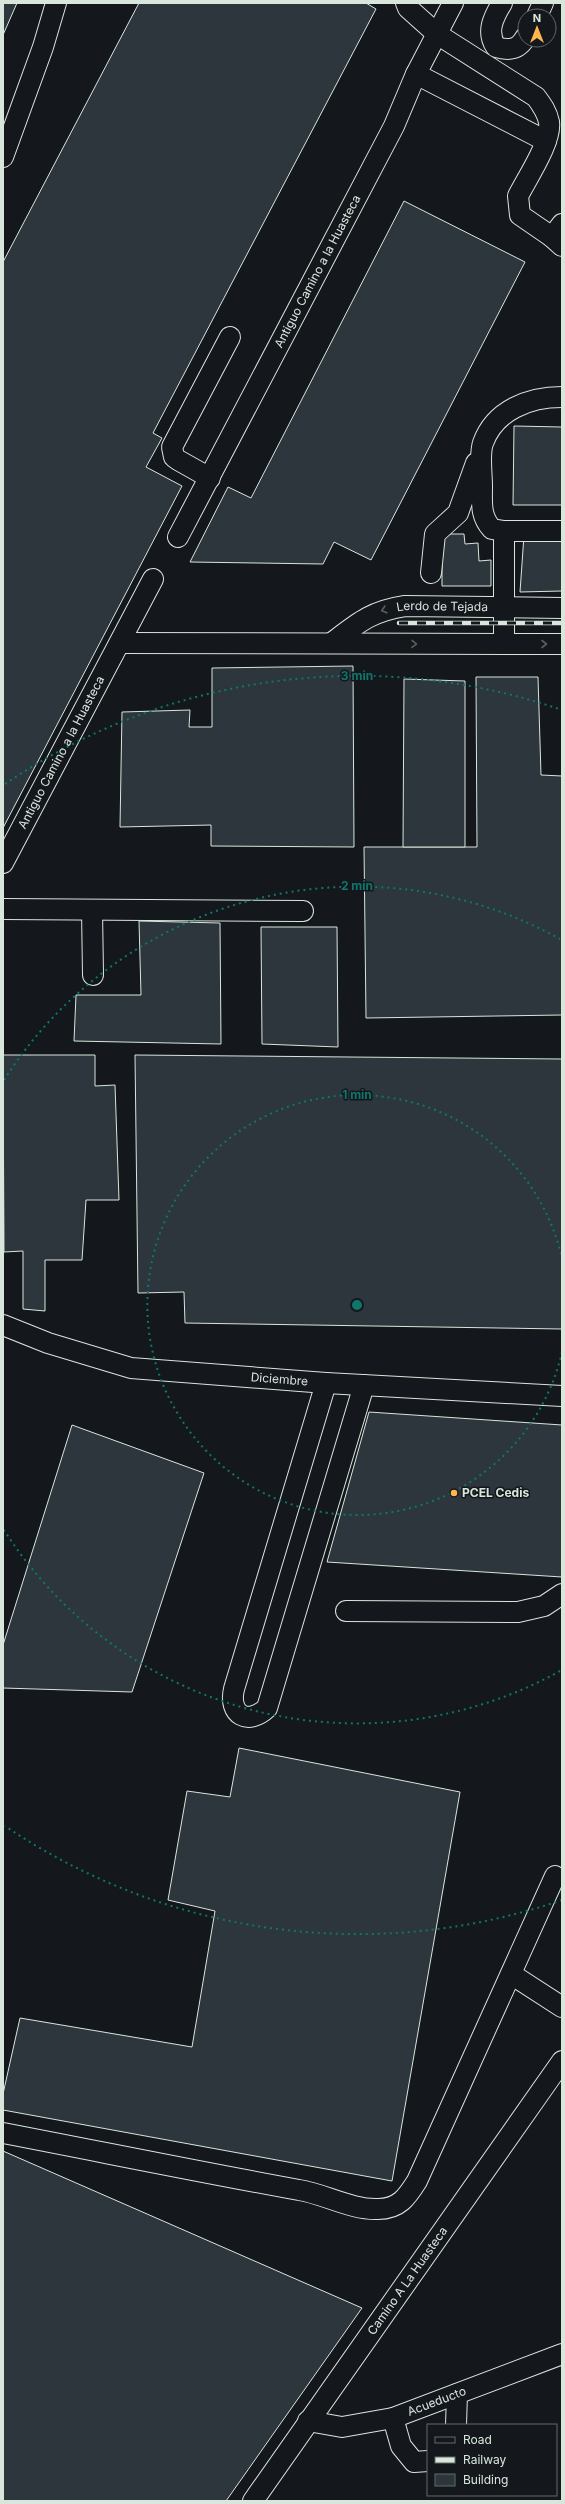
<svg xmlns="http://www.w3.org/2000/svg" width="565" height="2504" font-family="Inter,sans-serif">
	<rect width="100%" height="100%" fill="#14181c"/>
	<g fill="#2c363c" stroke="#d8e6dc">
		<polygon points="3,3 17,3 3,35"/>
		<polygon points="139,3 366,3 376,9 153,433 162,438 146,467 182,486 3,828 3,262"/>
		<polygon points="404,201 525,262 371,560 334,542 323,564 190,562 228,487 251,498"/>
		<polygon points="514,426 562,427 562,505 513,505"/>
		<polygon points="442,534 464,534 465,544 478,543 479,561 491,560 491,586 442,586"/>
		<polygon points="562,534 562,591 520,592 524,535"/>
		<polygon points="353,666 354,847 211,846 211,825 120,827 122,712 190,710 189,727 212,727 212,668"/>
		<polygon points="476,677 538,677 541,775 562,776 562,1015 366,1018 364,847 477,847"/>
		<polygon points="404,679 465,681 465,847 403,847"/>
		<polygon points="139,921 220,923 221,1044 74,1041 76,995 141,995"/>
		<polygon points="261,927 337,927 338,1047 262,1044"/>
		<polygon points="3,1055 95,1055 95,1086 115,1085 119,1200 86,1200 82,1260 45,1260 45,1311 23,1309 23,1251 4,1252"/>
		<polygon points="135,1055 562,1059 562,1329 185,1323 184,1292 138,1293"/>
		<polygon points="369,1412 562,1425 562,1577 327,1562"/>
		<polygon points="72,1425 204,1473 132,1692 3,1688 3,1645"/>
		<polygon points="239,1748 460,1792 392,2181 3,2110 3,2094 20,2018 192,2047 215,1911 168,1900 187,1791 230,1797"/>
		<polygon points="3,2151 362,2308 226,2501 3,2501"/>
	</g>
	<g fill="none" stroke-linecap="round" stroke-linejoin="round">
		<g stroke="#d8e6dc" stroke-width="22">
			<g id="minor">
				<path d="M406 3 408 8 437 34 536 97C542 105 547 112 549 122 552 141 527 178 518 196L520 215 552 237 562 246"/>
				<path d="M502 3C493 18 486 32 496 47 509 51 518 50 525 38"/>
				<polyline points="537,16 543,3"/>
				<polyline points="416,74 546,141"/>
				<polyline points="3,157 43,47 56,3"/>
				<polyline points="552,237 562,224"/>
				<path d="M562 397C529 397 495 410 483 443 479 454 482 474 482 486 482 503 480 516 492 529L504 531H562"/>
				<polyline points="210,478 178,460 174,457 172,447 230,337"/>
				<polyline points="504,531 504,644"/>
				<path id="s1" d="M178 537 394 126 416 74 453 3"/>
				<polyline points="431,573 435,534 458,513 476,463"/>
				<path id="s2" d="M333 642C359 622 372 611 405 606L562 608"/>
				<polyline points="120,643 562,644"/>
				<path id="s3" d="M3 863 153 579"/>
				<polyline points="3,909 303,911"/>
				<polyline points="92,910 93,975"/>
				<path id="s4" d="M3 1325 48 1343 131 1368 326 1383 562 1396"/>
				<path d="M326 1383 234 1689C228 1715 248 1726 267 1708L364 1385"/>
				<polyline points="346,1611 518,1612 544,1606 562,1594"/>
				<polyline points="511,1974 562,2007"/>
				<path d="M3 2133C102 2152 200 2172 299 2190 325 2194 351 2210 378 2209 399 2209 407 2197 417 2181L555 1876"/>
				<polyline points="393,2418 401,2446 414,2462 428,2461"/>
				<path id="s5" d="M308 2421 342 2427 393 2418 562 2354"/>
				<polyline points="456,2425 457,2394"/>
				<path id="s6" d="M253 2501 562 2061"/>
			</g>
		</g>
		<use href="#minor" stroke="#14181c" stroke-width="20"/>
		<g stroke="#d8e6dc" stroke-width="4.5">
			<polyline id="rail" points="399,623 562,623"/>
		</g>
		<use href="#rail" stroke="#14181c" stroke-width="3" stroke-dasharray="9" stroke-linecap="butt"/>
	</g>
	<defs><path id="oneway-chevron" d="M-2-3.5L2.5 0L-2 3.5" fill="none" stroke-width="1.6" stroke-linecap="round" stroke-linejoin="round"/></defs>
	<g stroke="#59605f">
		<use href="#oneway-chevron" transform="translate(384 610) rotate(164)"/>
		<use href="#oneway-chevron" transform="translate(414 644) rotate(1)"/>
		<use href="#oneway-chevron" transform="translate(544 644)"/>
	</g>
	<g fill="none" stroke="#0f766e" stroke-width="2" stroke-dasharray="2 4">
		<path d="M562 1352A210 210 0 1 1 562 1258"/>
		<path d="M560 1671A419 419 0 0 1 4 1530M4 1080A419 419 0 0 1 560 939"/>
		<path d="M562 1900A629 629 0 0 1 5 1826M5 784A629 629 0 0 1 562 710"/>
	</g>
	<circle fill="#ffb74d" stroke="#14181c" stroke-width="1.5" cx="454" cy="1493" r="4"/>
	<g text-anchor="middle" stroke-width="3" stroke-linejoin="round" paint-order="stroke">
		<g font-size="12" fill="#d8e6dc" stroke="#14181c">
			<text dy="4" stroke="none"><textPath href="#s1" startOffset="300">Antiguo Camino a la Huasteca</textPath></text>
			<text dy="4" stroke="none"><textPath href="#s2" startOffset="119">Lerdo de Tejada</textPath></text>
			<text dy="4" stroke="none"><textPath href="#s3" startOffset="125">Antiguo Camino a la Huasteca</textPath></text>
			<text dy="4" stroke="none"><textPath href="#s4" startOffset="284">Diciembre</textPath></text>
			<text dy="4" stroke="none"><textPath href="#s6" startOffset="269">Camino A La Huasteca</textPath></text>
			<text dy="4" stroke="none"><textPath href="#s5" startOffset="133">Acueducto</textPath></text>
		</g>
		<g font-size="12" font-weight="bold" fill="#d8e6dc" stroke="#14181c" text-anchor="start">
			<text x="462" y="1497">PCEL Cedis</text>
		</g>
	</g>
	<circle cx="357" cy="1305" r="6" fill="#0f766e" stroke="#14181c" stroke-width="2"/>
	<g font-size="12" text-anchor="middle" font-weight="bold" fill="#0f766e" stroke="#14181c" stroke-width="3" stroke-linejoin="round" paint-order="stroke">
		<text x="357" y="680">3 min</text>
		<text x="357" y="890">2 min</text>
		<text x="357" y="1099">1 min</text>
	</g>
	<rect width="565" height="2504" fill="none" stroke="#d8e6dc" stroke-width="8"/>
	<rect x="427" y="2424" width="130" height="72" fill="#14181c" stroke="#626a69"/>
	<rect x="435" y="2437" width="20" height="6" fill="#14181c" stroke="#626a69"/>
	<text x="463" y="2444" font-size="12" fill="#d8e6dc">Road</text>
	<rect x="435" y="2457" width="20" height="6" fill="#d8e6dc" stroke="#626a69"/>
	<text x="463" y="2464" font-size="12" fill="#d8e6dc">Railway</text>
	<rect x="435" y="2474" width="20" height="12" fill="#2c363c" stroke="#626a69"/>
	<text x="463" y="2484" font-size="12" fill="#d8e6dc">Building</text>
	<g transform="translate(537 28)"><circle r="19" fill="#14181c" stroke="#626a69"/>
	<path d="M0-3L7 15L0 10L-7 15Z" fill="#ffb74d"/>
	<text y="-6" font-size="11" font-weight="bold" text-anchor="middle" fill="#d8e6dc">N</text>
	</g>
</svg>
